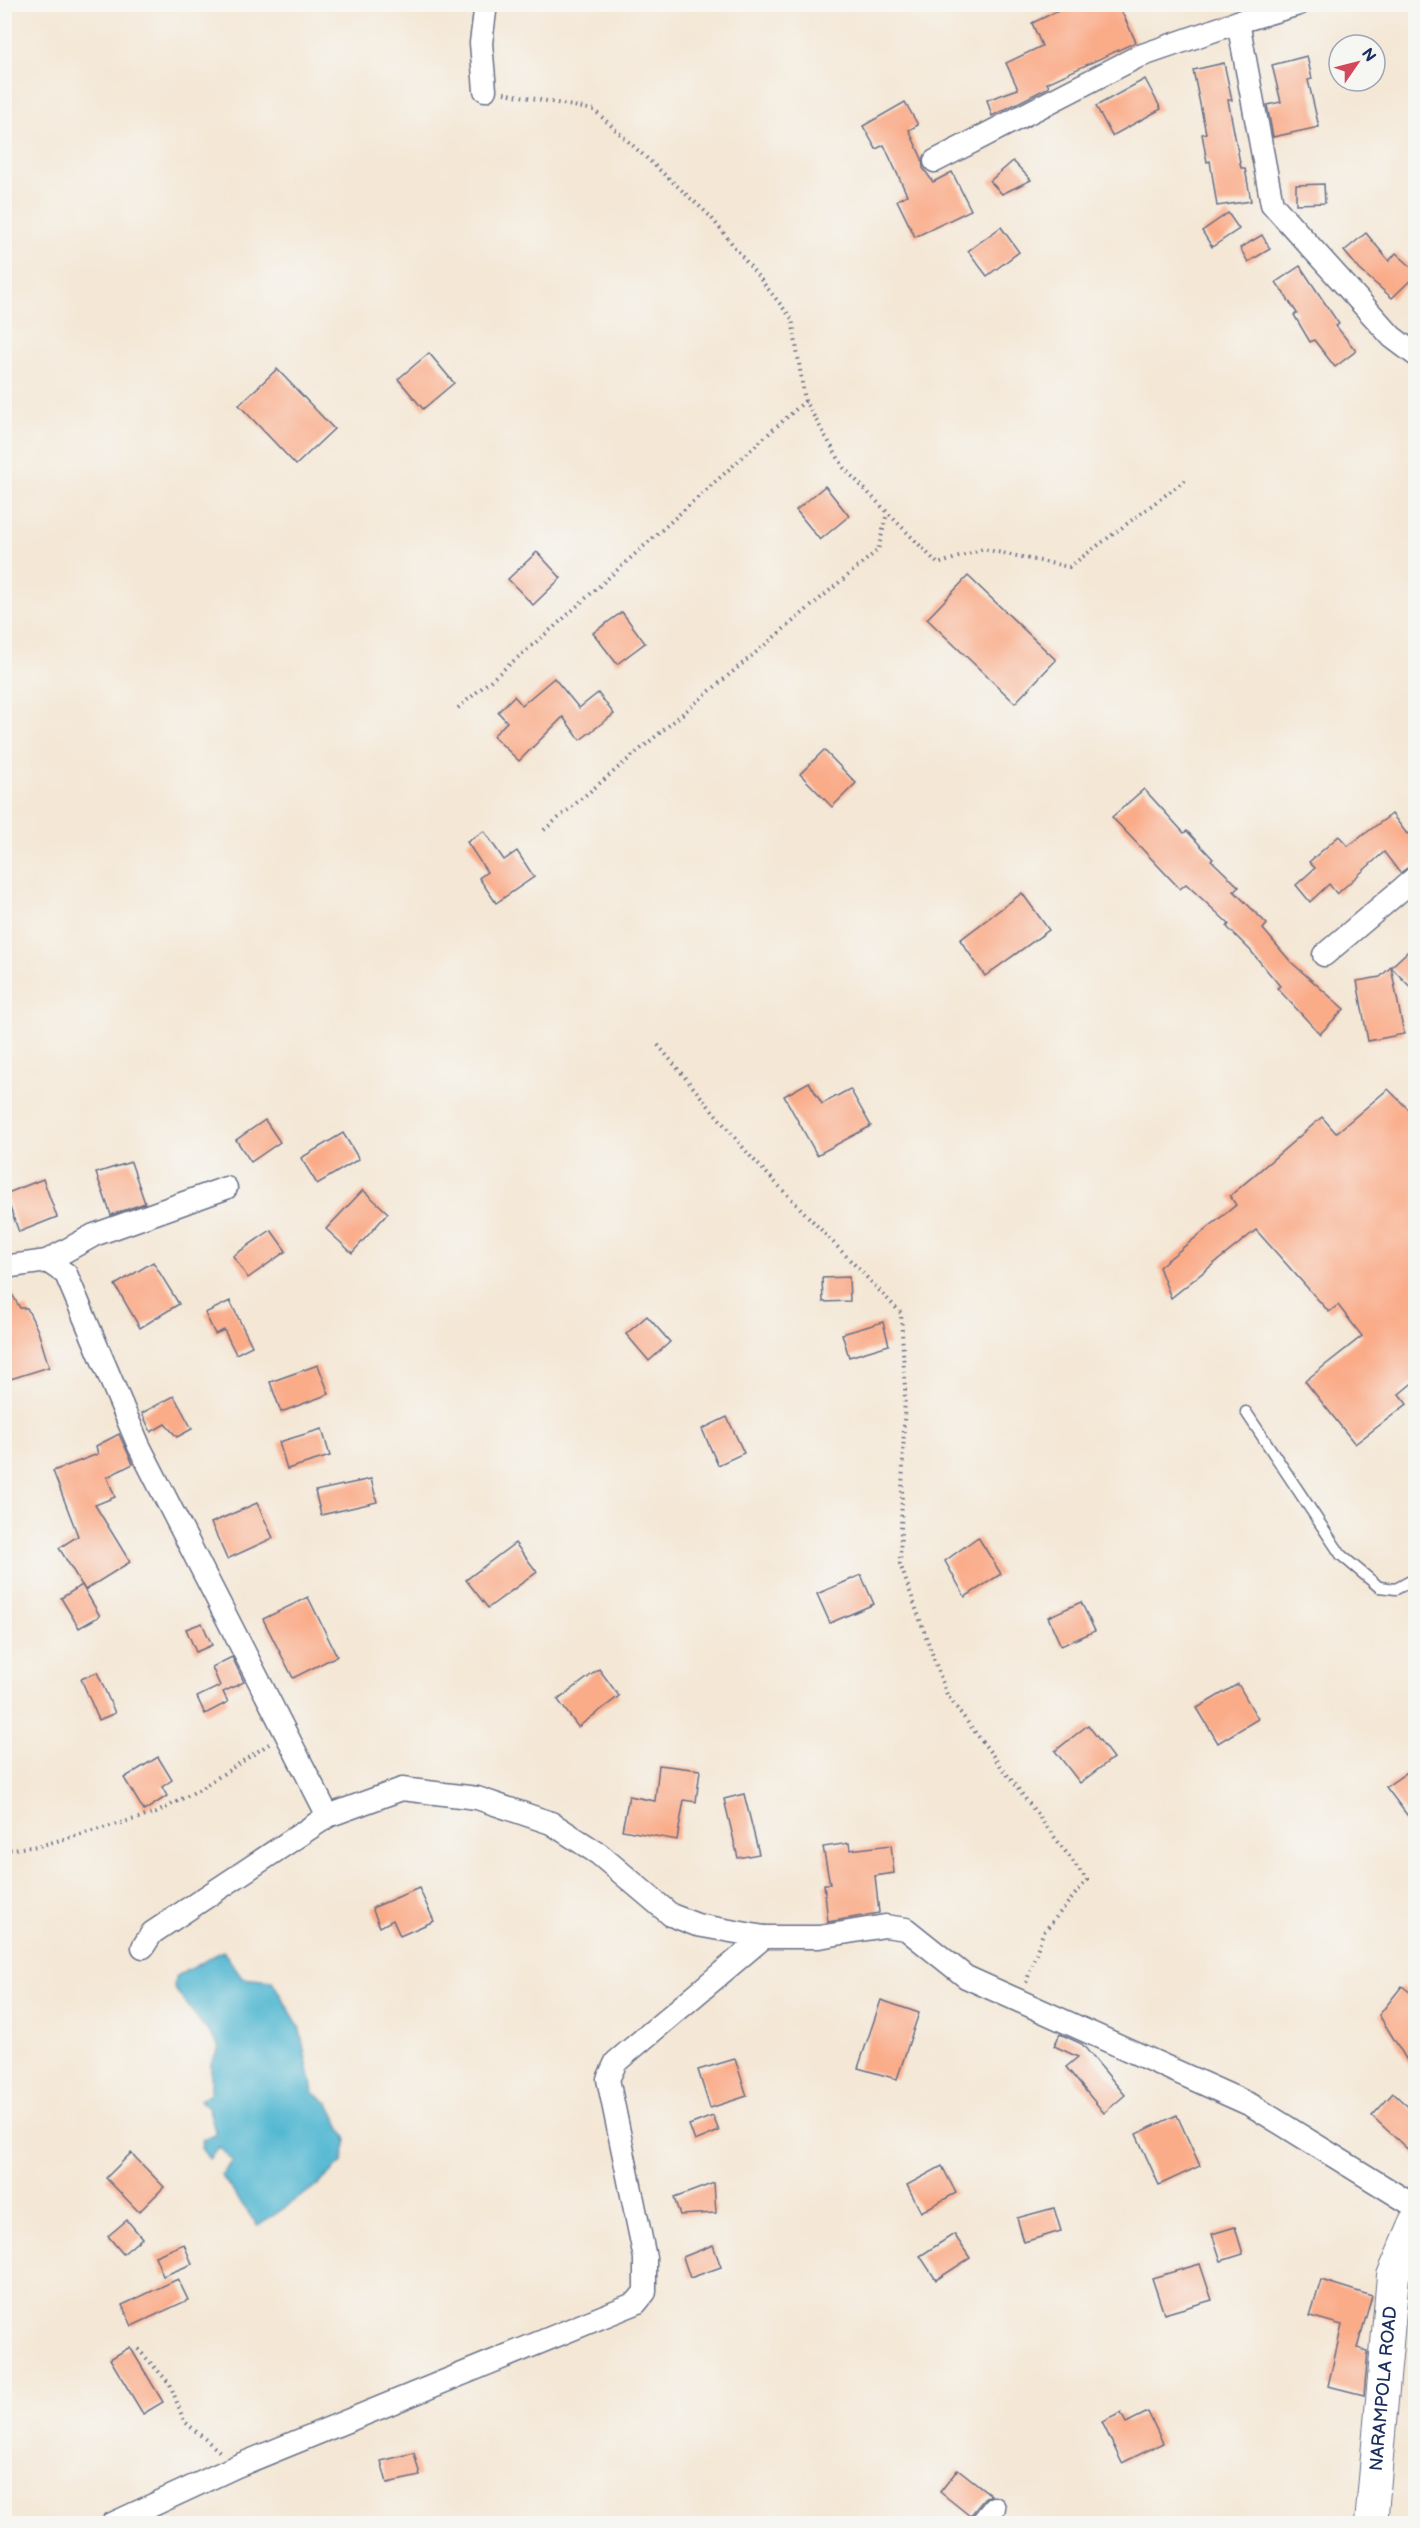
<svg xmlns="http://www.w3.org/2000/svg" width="1420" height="2528" font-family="'Balsamiq Sans',sans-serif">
	<rect width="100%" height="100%" fill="#f6f6f2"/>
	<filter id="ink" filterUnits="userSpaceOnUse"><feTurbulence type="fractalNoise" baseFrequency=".0167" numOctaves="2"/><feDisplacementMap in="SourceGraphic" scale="12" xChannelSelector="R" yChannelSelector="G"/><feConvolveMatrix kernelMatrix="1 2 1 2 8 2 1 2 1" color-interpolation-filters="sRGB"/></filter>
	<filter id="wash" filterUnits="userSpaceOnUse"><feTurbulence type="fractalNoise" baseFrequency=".008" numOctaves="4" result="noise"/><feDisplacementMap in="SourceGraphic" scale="24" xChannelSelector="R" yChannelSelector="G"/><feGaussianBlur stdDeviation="1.35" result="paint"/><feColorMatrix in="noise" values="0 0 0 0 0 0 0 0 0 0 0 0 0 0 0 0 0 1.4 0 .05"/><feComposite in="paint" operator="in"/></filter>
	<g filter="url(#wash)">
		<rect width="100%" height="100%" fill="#f4e7d5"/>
		<polygon fill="#53b8d2" stroke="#377498" stroke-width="1.5" points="223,1951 242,1978 272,1981 299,2026 313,2092 329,2104 347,2140 342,2162 319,2184 258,2226 221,2175 233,2161 219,2147 209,2159 201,2148 203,2139 216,2135 209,2109 200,2100 211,2092 211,2063 220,2047 174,1988 175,1977"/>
		<g id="blocks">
			<g fill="#faac89">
				<polygon points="1072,4 1118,4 1136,42 1047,83 1049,87 992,116 987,100 1018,89 1006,63 1042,46 1032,23"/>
				<polygon points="1307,56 1312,79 1308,80 1319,127 1273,137 1267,105 1281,102 1272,65"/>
				<polygon points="1224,63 1232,100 1228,100 1241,168 1245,168 1251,201 1217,206 1210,161 1207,162 1202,134 1206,133 1193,70"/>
				<polygon points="1145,79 1161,109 1112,136 1096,106"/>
				<polygon points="905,102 918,125 909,130 922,159 923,168 933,182 952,172 971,210 915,237 897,200 907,195 884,145 876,149 863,126"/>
				<polygon points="1013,161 1031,180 1002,194 990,181"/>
				<polygon points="1324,184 1325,203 1296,204 1296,185"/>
				<polygon points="1228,213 1239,229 1212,247 1202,231"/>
				<polygon points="1001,227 1019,252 987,276 968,251"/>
				<polygon points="1366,233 1389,261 1396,253 1416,271 1416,275 1392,298 1360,270 1344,251"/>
				<polygon points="1262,235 1270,249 1248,262 1240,248"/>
				<polygon points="1300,266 1339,324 1336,326 1356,351 1335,367 1314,340 1310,342 1294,315 1297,313 1276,282"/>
				<polygon points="429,353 454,383 423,409 398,379"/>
				<polygon points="277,369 334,429 296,465 239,405"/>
				<polygon points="825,486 849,516 820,540 796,510"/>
				<polygon points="537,552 561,578 533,605 508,579"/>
				<polygon points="968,576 1056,660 1015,703 927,619"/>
				<polygon points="622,612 645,643 617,664 593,633"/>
				<polygon points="554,678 579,708 598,693 614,714 580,740 563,717 519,761 493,736 507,722 498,712 514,696 522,705"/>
				<polygon points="824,750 856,783 832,807 800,774"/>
				<polygon points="1144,789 1184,833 1187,831 1213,859 1211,860 1239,887 1234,891 1267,924 1263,929 1291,962 1344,1009 1320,1034 1277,988 1280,986 1250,950 1227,927 1229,924 1186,884 1180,889 1112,817"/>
				<polygon points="1392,814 1407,834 1416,827 1416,860 1413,864 1400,873 1384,852 1337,894 1329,884 1310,902 1296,885 1315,868 1309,862 1339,836 1348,846"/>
				<polygon points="484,831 504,860 517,851 534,877 496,903 479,878 487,872 467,842"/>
				<polygon points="1022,893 1049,930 985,976 960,940"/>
				<polygon points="1416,944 1416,993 1391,967 1404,1034 1368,1041 1357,981 1380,977"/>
				<polygon points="809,1082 822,1104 850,1089 871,1126 817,1155 784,1096"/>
				<polygon points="1388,1089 1416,1117 1416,1380 1399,1394 1407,1404 1355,1444 1305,1381 1362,1336 1338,1305 1329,1312 1256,1230 1171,1298 1159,1267 1236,1205 1230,1196 1322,1117 1336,1133"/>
				<polygon points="265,1120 280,1142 251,1162 236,1140"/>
				<polygon points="343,1133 359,1159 317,1184 301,1158"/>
				<polygon points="131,1162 145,1203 111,1215 96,1173"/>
				<polygon points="43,1179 57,1217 19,1232 5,1194"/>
				<polygon points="363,1190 388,1213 352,1253 326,1229"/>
				<polygon points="271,1230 286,1251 248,1278 233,1256"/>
				<polygon points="153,1262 179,1304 140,1328 115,1285"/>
				<polygon points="849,1277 850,1301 823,1302 822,1278"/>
				<polygon points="4,1280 20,1308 27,1308 38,1331 49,1367 4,1381"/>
				<polygon points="230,1301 252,1346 236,1354 224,1330 215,1334 205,1313"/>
				<polygon points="647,1316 670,1342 649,1361 626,1334"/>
				<polygon points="883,1322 889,1345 849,1357 842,1334"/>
				<polygon points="318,1365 329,1394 281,1412 270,1382"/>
				<polygon points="174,1396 192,1429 177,1437 165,1424 151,1432 142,1413"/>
				<polygon points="727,1417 744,1453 718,1465 702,1429"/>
				<polygon points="322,1429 330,1456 287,1469 279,1442"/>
				<polygon points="119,1434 133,1464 107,1477 115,1497 95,1505 130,1562 85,1590 59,1548 78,1536 53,1471 98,1454 96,1446"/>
				<polygon points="371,1479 377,1502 321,1515 315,1491"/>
				<polygon points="257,1503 273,1538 227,1559 211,1523"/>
				<polygon points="978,1537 1001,1574 965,1597 945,1561"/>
				<polygon points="515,1543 537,1572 488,1608 466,1580"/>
				<polygon points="861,1575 874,1604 830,1623 817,1594"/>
				<polygon points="82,1585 100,1616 79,1628 61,1598"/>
				<polygon points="308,1597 337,1656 293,1678 263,1619"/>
				<polygon points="1081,1602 1095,1631 1061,1646 1048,1617"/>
				<polygon points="202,1623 212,1645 196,1652 186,1629"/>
				<polygon points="232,1657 244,1682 223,1692 228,1702 205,1714 197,1697 220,1686 212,1667"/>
				<polygon points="599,1669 619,1696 578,1727 558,1700"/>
				<polygon points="97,1672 115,1713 99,1720 81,1679"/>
				<polygon points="1238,1684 1258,1719 1218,1743 1197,1708"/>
				<polygon points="1088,1725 1113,1758 1080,1783 1055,1751"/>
				<polygon points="158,1757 172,1780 162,1787 167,1796 144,1811 124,1778"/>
				<polygon points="659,1765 700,1770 696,1802 684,1800 677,1840 622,1830 629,1796 655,1801"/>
				<polygon points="1416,1766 1416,1827 1386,1787"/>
				<polygon points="744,1794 759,1854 738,1858 724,1799"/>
				<polygon points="849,1843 850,1850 891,1845 894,1873 875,1876 879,1913 828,1922 824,1884 830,1884 823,1847"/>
				<polygon points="419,1888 434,1921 400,1936 393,1920 380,1927 372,1908"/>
				<polygon points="1402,1986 1416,1997 1416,2075 1379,2015"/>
				<polygon points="881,2000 919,2013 897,2079 858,2068"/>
				<polygon points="1060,2034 1082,2044 1125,2095 1104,2113 1066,2067 1078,2057 1054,2046"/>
				<polygon points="735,2059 747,2096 710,2108 698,2070"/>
				<polygon points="1393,2093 1416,2114 1416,2157 1372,2116"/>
				<polygon points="1177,2115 1200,2166 1159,2185 1136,2134"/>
				<polygon points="713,2116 719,2131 695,2141 689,2125"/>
				<polygon points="131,2153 164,2187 139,2212 106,2178"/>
				<polygon points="942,2166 956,2193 921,2212 907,2185"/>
				<polygon points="714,2183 716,2213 680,2215 674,2198"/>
				<polygon points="1054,2208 1061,2231 1024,2242 1017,2218"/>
				<polygon points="127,2220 142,2238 123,2254 108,2236"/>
				<polygon points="1235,2227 1243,2254 1221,2261 1212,2234"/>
				<polygon points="954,2234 970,2258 936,2280 920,2256"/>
				<polygon points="184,2244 192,2264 163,2276 155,2256"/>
				<polygon points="713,2245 721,2267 690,2278 683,2257"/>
				<polygon points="1200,2264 1212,2300 1164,2314 1152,2278"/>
				<polygon points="178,2279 188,2300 132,2326 122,2305"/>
				<polygon points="1321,2280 1372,2296 1357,2348 1368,2351 1364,2395 1328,2386 1342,2325 1310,2316"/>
				<polygon points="130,2347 163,2402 143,2414 110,2359"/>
				<polygon points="1148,2412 1163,2443 1122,2463 1102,2422 1121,2413 1126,2423"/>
				<polygon points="414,2453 420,2476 387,2483 381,2461"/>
				<polygon points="958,2469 991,2495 984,2499 970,2516 940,2492"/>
			</g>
		</g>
	</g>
	<g filter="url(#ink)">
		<use href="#blocks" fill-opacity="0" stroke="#676f88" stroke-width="1.5"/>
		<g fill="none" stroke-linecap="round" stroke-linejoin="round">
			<g stroke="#676f88" stroke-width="13">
				<polyline id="lane" points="1246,1412 1341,1555 1379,1587 1396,1589 1416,1578"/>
			</g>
			<g stroke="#676f88" stroke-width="25">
				<g id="street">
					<polyline points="1238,22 1272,204 1392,337 1416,355"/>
					<polyline points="485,90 481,43 486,4"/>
					<polyline points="935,161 1137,57 1238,22 1299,4"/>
					<polyline points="1324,955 1416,877"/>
					<polyline points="47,1261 94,1235 226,1188"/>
					<polyline points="4,1267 47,1261 66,1274 139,1446 328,1816"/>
					<polyline points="143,1947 152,1933 328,1816 402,1789 477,1798 551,1823 599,1854 671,1915 697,1925 764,1937 819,1937 885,1926 906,1929 966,1977 1251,2105 1416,2207"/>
					<polyline points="112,2524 237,2466 636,2303 645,2292 645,2258 608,2079 616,2062 764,1937"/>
					<polyline points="981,2524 994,2508"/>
				</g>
			</g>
			<g stroke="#676f88" stroke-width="34">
				<g id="secondary">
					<path id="s1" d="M1371 2524 1393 2276 1416 2222"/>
				</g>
			</g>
			<g stroke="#676f88" stroke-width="4" stroke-dasharray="1.5 4.5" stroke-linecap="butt">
				<polyline points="504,93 594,110 710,216 792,319 805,401 844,468 938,564 983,549 1069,567 1187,479"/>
				<polyline points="458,708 555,626 805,401"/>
				<polyline points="544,830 878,550 887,513"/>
				<polyline points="658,1045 751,1157 901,1313 905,1389 900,1564 947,1695 1087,1880 1043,1933 1026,1983"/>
				<polyline points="4,1850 39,1846 156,1813 200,1789 269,1744"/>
				<polyline points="138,2349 170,2384 184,2421 220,2452"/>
			</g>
			<use href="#lane" stroke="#fff" stroke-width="10"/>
			<use href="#street" stroke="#fff" stroke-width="22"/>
			<use href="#secondary" stroke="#fff" stroke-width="32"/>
		</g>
	</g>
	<g text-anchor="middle" stroke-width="4.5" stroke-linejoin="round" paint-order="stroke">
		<g font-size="18" fill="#1b2f5e" stroke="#f6f6f2">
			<text dy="6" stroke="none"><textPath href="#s1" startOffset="136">NARAMPOLA ROAD</textPath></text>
		</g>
	</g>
	<rect width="1420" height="2528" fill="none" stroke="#f6f6f2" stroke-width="24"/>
	<g transform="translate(1357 63) rotate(55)"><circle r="28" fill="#f6f6f2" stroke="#9ea6b7" stroke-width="1.5"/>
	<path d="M0-4.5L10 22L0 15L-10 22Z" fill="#d1495b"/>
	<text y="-9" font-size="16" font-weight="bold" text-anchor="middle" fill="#1b2f5e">N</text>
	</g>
</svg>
